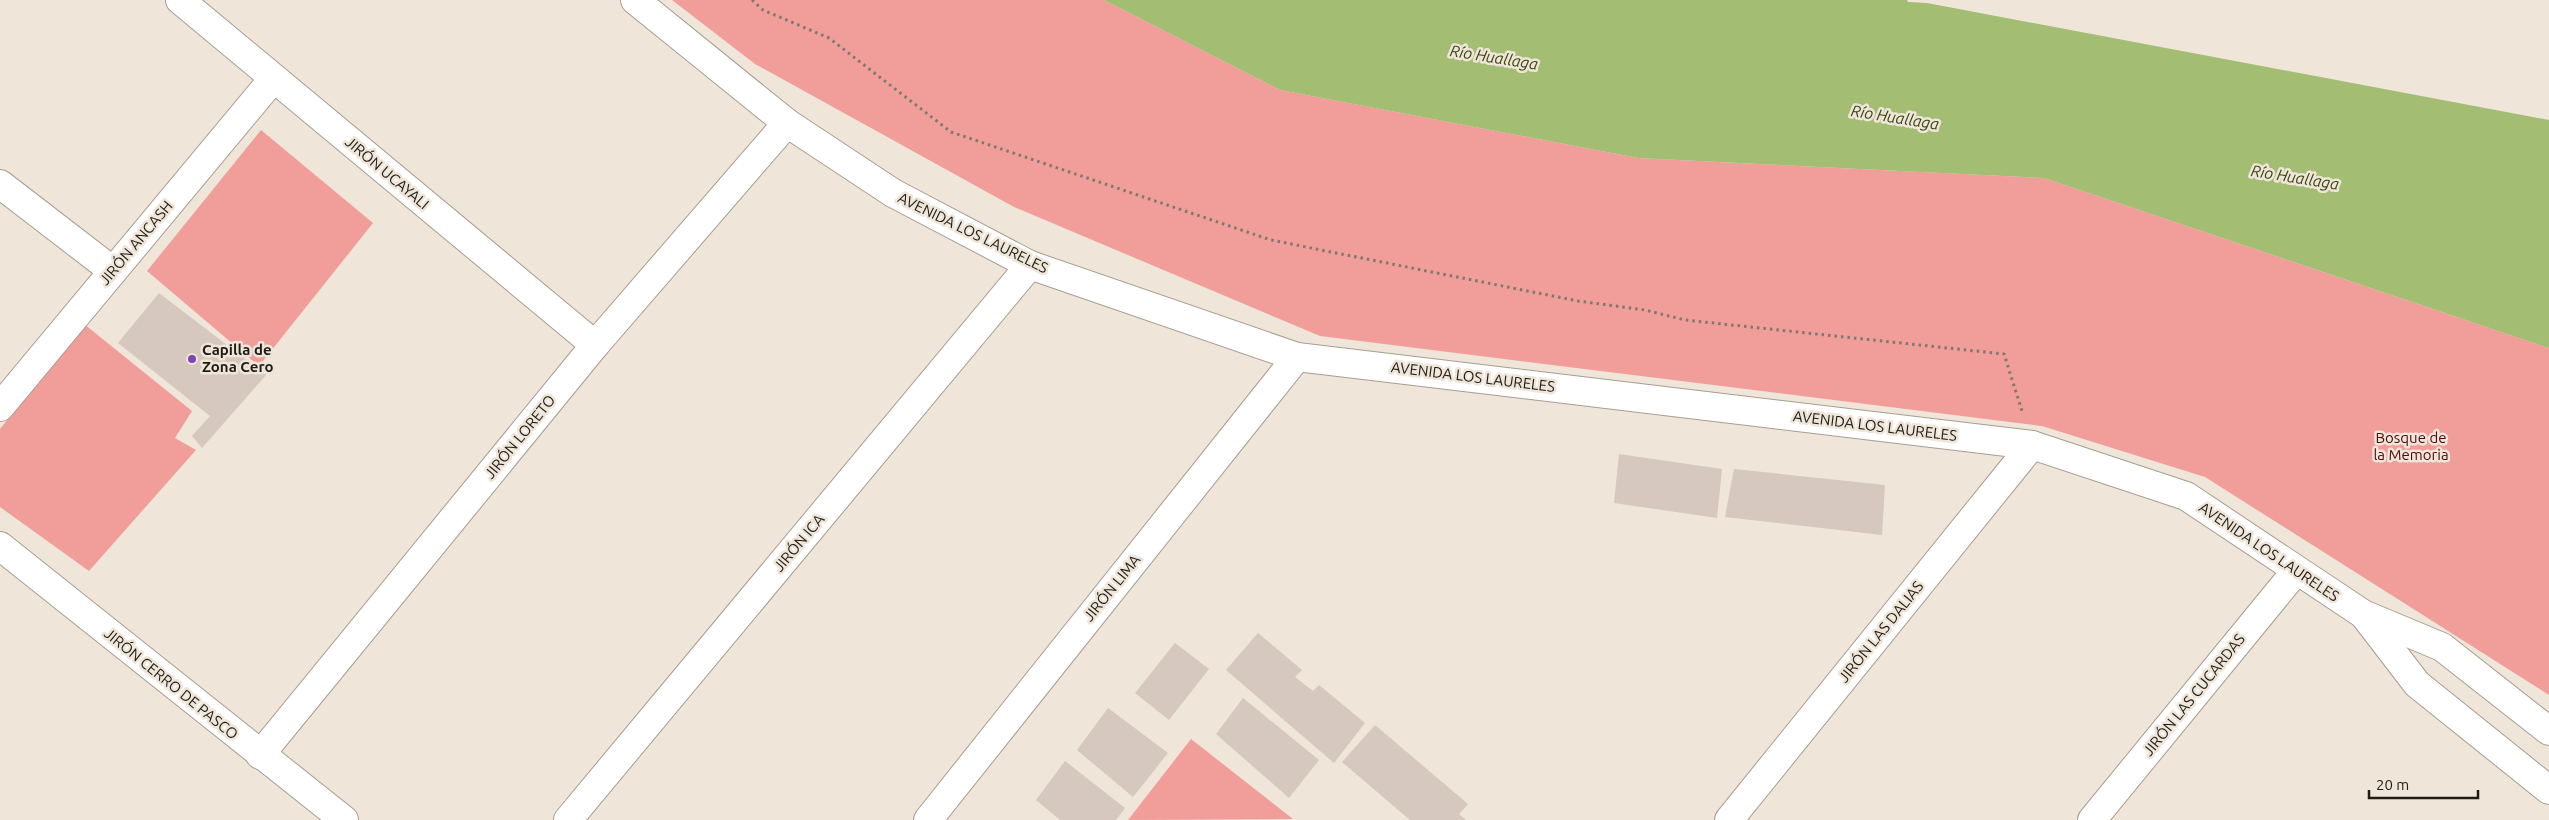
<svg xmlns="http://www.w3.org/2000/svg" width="2549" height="820" font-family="Ubuntu,sans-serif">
	<rect width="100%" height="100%" fill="#efe5d8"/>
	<g fill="#f19e9a">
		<polygon points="672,0 1104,0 1280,90 1638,158 2044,178 2549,348 2549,695 2205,477 2042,426 1320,336 1014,207 755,64"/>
		<polygon points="261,130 373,223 259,366 147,271"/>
		<polygon points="84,324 192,411 175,438 196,450 89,571 0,507 0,429"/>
		<polygon points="1191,739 1293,819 1128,820"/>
	</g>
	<polygon fill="#a3bd73" points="1104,0 1907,0 1908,2 1927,3 2549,120 2549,348 2044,178 1638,158 1280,90"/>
	<g fill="#d6c7bf">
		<polygon points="159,293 266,375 202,448 192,436 210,416 118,343"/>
		<polygon points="1619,454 1722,469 1717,518 1614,503"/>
		<polygon points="1734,469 1885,485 1882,535 1725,517"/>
		<polygon points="1258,633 1302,670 1295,677 1313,691 1319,685 1365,723 1334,763 1226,670"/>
		<polygon points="1175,643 1209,669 1169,720 1135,693"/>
		<polygon points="1243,698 1319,760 1289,798 1216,734"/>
		<polygon points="1108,708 1168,753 1133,797 1077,750"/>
		<polygon points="1375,725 1468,804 1459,814 1466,820 1410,820 1342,762"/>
		<polygon points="1065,761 1125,808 1116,820 1060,820 1036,800"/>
	</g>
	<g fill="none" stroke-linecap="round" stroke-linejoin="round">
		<g stroke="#a79d92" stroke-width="30">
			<g id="minor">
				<polyline points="180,0 595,345"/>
				<polyline points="635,0 787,123 893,193 1030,265 1297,357 2032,445 2186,496 2363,614 2442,647 2549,731"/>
				<polyline points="0,184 113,271"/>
				<polyline points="0,407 273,79"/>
				<polyline points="0,546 344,820"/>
				<polyline points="2364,615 2417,684 2549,790"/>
				<polyline points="260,755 595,345 787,123"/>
				<polyline points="568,820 1030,265"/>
				<polyline points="928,820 1297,357"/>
				<polyline points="1729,820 2032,445"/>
				<polyline points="2092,820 2296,571"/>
			</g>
		</g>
		<polyline stroke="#7e7870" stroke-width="3" stroke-dasharray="2.5 4" stroke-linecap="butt" points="752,0 763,10 829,38 951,132 1271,240 1578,301 1645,310 1685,320 2004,354 2022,411"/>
		<use href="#minor" stroke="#fff" stroke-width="28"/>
	</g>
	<circle fill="#8142b7" stroke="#efe5d8" stroke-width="2" cx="192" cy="359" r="5"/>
	<g text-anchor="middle" stroke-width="5" stroke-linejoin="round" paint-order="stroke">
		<g font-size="15" fill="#1f1c17" stroke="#efe5d8">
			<text transform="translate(387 173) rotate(40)" y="5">JIRÓN UCAYALI</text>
			<text transform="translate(973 233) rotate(26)" y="5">AVENIDA LOS LAURELES</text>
			<text transform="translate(136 243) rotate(-50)" y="5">JIRÓN ANCASH</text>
			<text transform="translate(1473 377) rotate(7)" y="5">AVENIDA LOS LAURELES</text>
			<text transform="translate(1875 426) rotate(7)" y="5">AVENIDA LOS LAURELES</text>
			<text transform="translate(520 437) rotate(-51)" y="5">JIRÓN LORETO</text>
			<text transform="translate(799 543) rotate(-50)" y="5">JIRÓN ICA</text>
			<text transform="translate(2269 552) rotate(34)" y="5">AVENIDA LOS LAURELES</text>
			<text transform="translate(1112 588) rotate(-51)" y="5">JIRÓN LIMA</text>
			<text transform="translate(1881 632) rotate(-51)" y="5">JIRÓN LAS DALIAS</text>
			<text transform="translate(171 684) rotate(39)" y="5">JIRÓN CERRO DE PASCO</text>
			<text transform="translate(2194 695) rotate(-51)" y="5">JIRÓN LAS CUCARDAS</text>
		</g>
		<g font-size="15" font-weight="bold" fill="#1f1c17" stroke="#efe5d8" text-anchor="start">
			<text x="202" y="355">Capilla de<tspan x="202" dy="17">Zona Cero</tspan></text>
		</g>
		<g font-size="15" fill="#53070f" stroke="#efe5d8">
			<text x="2411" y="443">Bosque de<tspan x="2411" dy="17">la Memoria</tspan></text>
		</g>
		<g font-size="16" font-style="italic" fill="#384812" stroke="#efe5d8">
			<text transform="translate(1494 57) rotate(9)" y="6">Río Huallaga</text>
			<text transform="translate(1895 117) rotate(9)" y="6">Río Huallaga</text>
			<text transform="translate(2295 177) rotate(9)" y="6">Río Huallaga</text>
		</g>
	</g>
	<path d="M2369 790v8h109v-8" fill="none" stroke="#1f1c17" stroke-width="2.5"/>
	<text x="2376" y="790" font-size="15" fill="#1f1c17" stroke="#efe5d8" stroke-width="4" paint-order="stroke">20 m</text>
</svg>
